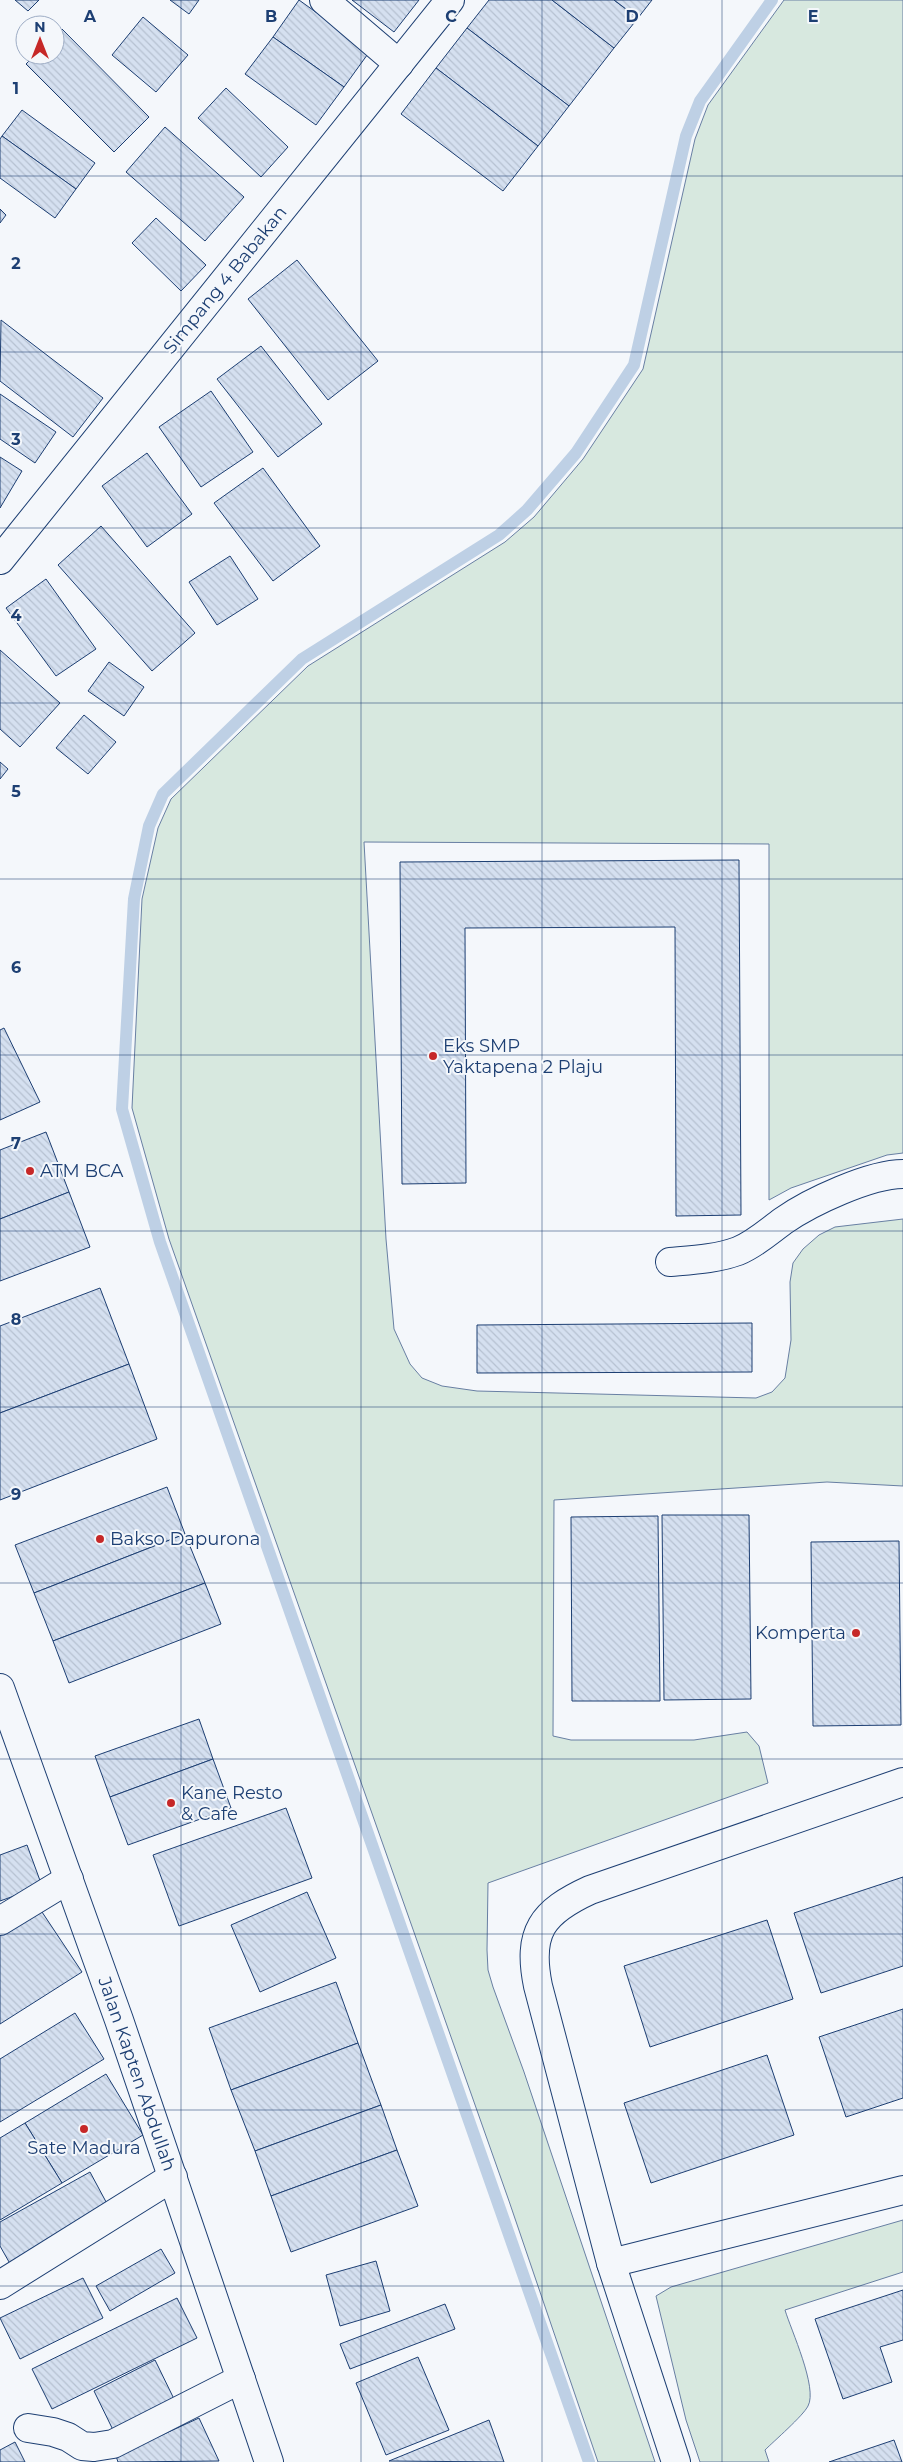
<svg xmlns="http://www.w3.org/2000/svg" width="903" height="2462" viewBox="0 0 903 2462" font-family="Montserrat,sans-serif">
<style>
.green{fill:#d7e8df;stroke:#687fa3}
.lines{fill:none;stroke-linecap:round;stroke-linejoin:round}
.stream{stroke:#bed0e5;stroke-width:12}
.building{fill:url(#building-back-hatch);stroke:#1d3f73}
.minor-casing{stroke:#1d3f73;stroke-width:30}
.secondary-casing{stroke:#1d3f73;stroke-width:30}
.minor{stroke:#f4f7fb;stroke-width:28}
.secondary{stroke:#f4f7fb;stroke-width:28}
.grid{fill:none;stroke:#1d3f73;stroke-width:1;stroke-opacity:0.55}
.poi-dot{fill:#c62828;stroke:#f4f7fb;stroke-width:2}
.labels{text-anchor:middle;stroke-width:4;stroke-linejoin:round;paint-order:stroke}
.street-label{font-size:18px;fill:#1d3f73;stroke:#f4f7fb}
.poi-label{font-size:18px;fill:#1d3f73;stroke:#f4f7fb;text-anchor:start}
.grid-label{font-size:16px;text-anchor:middle;font-weight:bold;fill:#1d3f73;stroke:#f4f7fb;stroke-width:4;stroke-linejoin:round;paint-order:stroke}
</style>
<defs>
<pattern id="building-back-hatch" width="6" height="6" patternUnits="userSpaceOnUse" patternTransform="scale(1.25)"><rect width="6" height="6" fill="#d5e0f0"/><path d="M-1 5l2 2M0 0l6 6M5-1l2 2" fill="none" stroke="#b6c1d1"/></pattern>
</defs>
<rect width="100%" height="100%" fill="#f4f7fb"/>
<g class="green">
<polygon points="784,0 903,0 903,1153 887,1155 791,1188 769,1200 769,844 364,842 386,1239 394,1329 410,1364 422,1378 442,1386 477,1391 756,1398 772,1392 785,1378 791,1340 790,1282 793,1263 803,1249 819,1235 835,1227 903,1219 903,1486 827,1482 554,1500 553,1736 571,1740 694,1740 747,1732 759,1746 768,1783 488,1883 487,1950 488,1970 493,1987 524,2072 655,2462 598,2462 509,2201 169,1239 132,1108 142,899 158,828 171,799 308,666 505,542 534,517 583,459 643,369 695,139 708,105"/>
<path d="M903,2220V2272L785,2310C791,2330 818,2388 808,2406C803,2416 774,2441 765,2450L769,2462H700L686,2420L656,2296L671,2287Z"/>
</g>
<g class="lines">
<polyline class="stream" points="589,2462 160,1242 122,1109 134,899 149,826 163,794 302,659 499,535 527,510 576,453 634,365 686,136 700,101 772,0"/>
</g>
<g class="building">
<polygon points="15,0 39,0 28,11"/>
<polygon points="170,0 199,0 189,14"/>
<polygon points="299,0 370,51 344,87 273,37"/>
<polygon points="352,0 419,0 394,32"/>
<polygon points="489,0 552,0 614,48 569,106 467,28"/>
<polygon points="552,0 614,0 638,18 614,48"/>
<polygon points="614,0 652,0 638,18"/>
<polygon points="143,17 188,55 156,92 112,55"/>
<polygon points="467,28 569,106 538,146 436,68"/>
<polygon points="62,29 149,117 114,152 26,64 35,55 55,55 55,36"/>
<polygon points="273,37 344,87 316,125 245,74"/>
<polygon points="436,68 538,146 503,191 401,114"/>
<polygon points="226,88 288,147 261,177 198,118"/>
<polygon points="22,110 95,163 76,189 2,136"/>
<polygon points="165,127 244,197 205,241 126,172"/>
<polygon points="2,136 76,189 55,218 0,178 0,139"/>
<polygon points="0,209 6,215 0,223"/>
<polygon points="156,218 206,265 181,291 132,243"/>
<polygon points="297,260 378,361 328,400 248,299"/>
<polygon points="1,320 103,398 73,437 0,381"/>
<polygon points="261,346 322,424 278,457 217,379"/>
<polygon points="211,391 253,452 201,487 159,427"/>
<polygon points="0,394 56,432 35,463 0,439"/>
<polygon points="147,453 192,514 147,547 102,486"/>
<polygon points="0,457 22,471 0,508"/>
<polygon points="263,468 320,546 273,581 214,503"/>
<polygon points="101,526 195,633 152,671 58,565"/>
<polygon points="230,556 258,599 217,625 189,582"/>
<polygon points="46,579 96,649 56,676 6,608"/>
<polygon points="0,650 60,703 20,747 0,729"/>
<polygon points="109,662 144,687 124,716 88,691"/>
<polygon points="84,715 116,742 88,774 56,748"/>
<polygon points="0,762 8,769 0,779"/>
<polygon points="739,860 741,1215 676,1216 675,927 465,928 466,1183 402,1184 400,862"/>
<polygon points="4,1028 40,1102 0,1120 0,1030"/>
<polygon points="46,1132 69,1192 0,1219 0,1150"/>
<polygon points="69,1192 90,1247 0,1281 0,1219"/>
<polygon points="100,1288 129,1364 0,1413 0,1326"/>
<polygon points="752,1323 752,1372 477,1373 477,1325"/>
<polygon points="129,1364 157,1439 0,1500 0,1413"/>
<polygon points="167,1487 185,1534 34,1593 15,1545"/>
<polygon points="662,1515 749,1515 751,1699 664,1700"/>
<polygon points="658,1516 660,1701 572,1701 571,1517"/>
<polygon points="185,1534 205,1583 53,1641 34,1593"/>
<polygon points="899,1541 901,1725 813,1726 811,1542"/>
<polygon points="205,1583 221,1624 69,1683 53,1641"/>
<polygon points="199,1719 213,1759 110,1797 95,1756"/>
<polygon points="213,1759 231,1808 128,1845 110,1797"/>
<polygon points="286,1808 312,1878 179,1926 153,1855"/>
<polygon points="27,1845 42,1886 0,1901 0,1855"/>
<polygon points="903,1877 903,1966 821,1993 794,1913"/>
<polygon points="307,1892 336,1958 260,1992 231,1925"/>
<polygon points="40,1909 82,1972 0,2024 0,1935"/>
<polygon points="767,1920 793,1999 650,2047 624,1966"/>
<polygon points="336,1982 358,2043 231,2090 209,2028"/>
<polygon points="903,2009 903,2098 846,2117 819,2037"/>
<polygon points="75,2013 104,2059 0,2122 0,2059"/>
<polygon points="358,2043 381,2105 255,2151 231,2090"/>
<polygon points="767,2055 794,2135 651,2183 624,2103"/>
<polygon points="106,2074 143,2135 62,2183 25,2123"/>
<polygon points="381,2105 397,2150 271,2196 255,2151"/>
<polygon points="25,2123 62,2183 0,2220 0,2138"/>
<polygon points="397,2150 418,2206 291,2252 271,2196"/>
<polygon points="90,2172 112,2213 13,2269 0,2246 0,2222"/>
<polygon points="161,2249 175,2273 110,2311 96,2286"/>
<polygon points="376,2261 390,2311 340,2326 326,2275"/>
<polygon points="83,2278 103,2318 20,2359 0,2318"/>
<polygon points="903,2290 903,2340 880,2347 892,2382 843,2399 815,2319"/>
<polygon points="177,2298 197,2338 52,2409 32,2369"/>
<polygon points="445,2304 455,2329 350,2369 340,2344"/>
<polygon points="418,2357 449,2430 386,2455 356,2383"/>
<polygon points="155,2360 175,2401 114,2432 94,2391"/>
<polygon points="199,2418 219,2461 118,2462 116,2456"/>
<polygon points="489,2420 504,2462 389,2461"/>
<polygon points="894,2440 902,2462 829,2462"/>
<polygon points="15,2442 25,2462 0,2462 0,2450"/>
</g>
<g class="lines">
<defs>
<g id="minor">
<polyline points="324,0 399,64"/>
<polyline points="0,560 450,0"/>
<path d="M670,1262C693,1260 716,1259 738,1251C755,1244 768,1232 783,1221C810,1202 870,1174 903,1174"/>
<polyline points="0,1921 69,1879"/>
<polyline points="611,2263 903,2190"/>
<polyline points="0,2285 173,2177"/>
<polyline points="28,2428 53,2432 68,2437 82,2446 94,2447 113,2444 241,2379"/>
<path d="M676,2462L611,2263L538,1986C527,1932 542,1912 590,1890L903,1782"/>
</g>
<polyline id="secondary" points="0,1688 119,2020 269,2462"/>
</defs>
<use href="#minor" class="minor-casing"/>
<use href="#secondary" class="secondary-casing"/>
<use href="#minor" class="minor"/>
<use href="#secondary" class="secondary"/>
</g>
<path class="grid" d="M181,0V2462M361,0V2462M542,0V2462M722,0V2462M0,176H903M0,352H903M0,528H903M0,703H903M0,879H903M0,1055H903M0,1231H903M0,1407H903M0,1583H903M0,1759H903M0,1934H903M0,2110H903M0,2286H903"/>
<g class="poi-dot">
<circle cx="433" cy="1056" r="5"/>
<circle cx="30" cy="1171" r="5"/>
<circle cx="100" cy="1539" r="5"/>
<circle cx="856" cy="1633" r="5"/>
<circle cx="171" cy="1803" r="5"/>
<circle cx="84" cy="2129" r="5"/>
</g>
<g class="labels">
<g class="street-label">
<text transform="translate(225 280) rotate(-51)" y="6">Simpang 4 Babakan</text>
<text transform="translate(137 2074) rotate(71)" y="6">Jalan Kapten Abdullah</text>
</g>
<g class="poi-label">
<text x="443" y="1052">Eks SMP<tspan x="443" dy="21">Yaktapena 2 Plaju</tspan></text>
<text x="40" y="1177">ATM BCA</text>
<text x="110" y="1545">Bakso Dapurona</text>
<text x="846" y="1639" text-anchor="end">Komperta</text>
<text x="181" y="1799">Kane Resto<tspan x="181" dy="21">&amp; Cafe</tspan></text>
<text x="84" y="2154" text-anchor="middle">Sate Madura</text>
</g>
</g>
<g class="grid-label">
<text x="90" y="22">A</text>
<text x="271" y="22">B</text>
<text x="451" y="22">C</text>
<text x="632" y="22">D</text>
<text x="813" y="22">E</text>
<text x="16" y="94">1</text>
<text x="16" y="269">2</text>
<text x="16" y="445">3</text>
<text x="16" y="621">4</text>
<text x="16" y="797">5</text>
<text x="16" y="973">6</text>
<text x="16" y="1149">7</text>
<text x="16" y="1325">8</text>
<text x="16" y="1500">9</text>
</g>
<g transform="translate(40 40)"><circle r="24" fill="#f4f7fb" stroke="#9eadc5"/>
<path d="M0-4L9 19L0 12L-9 19Z" fill="#c62828"/>
<text y="-8" font-size="14" font-weight="bold" text-anchor="middle" fill="#1d3f73">N</text>
</g>
</svg>
